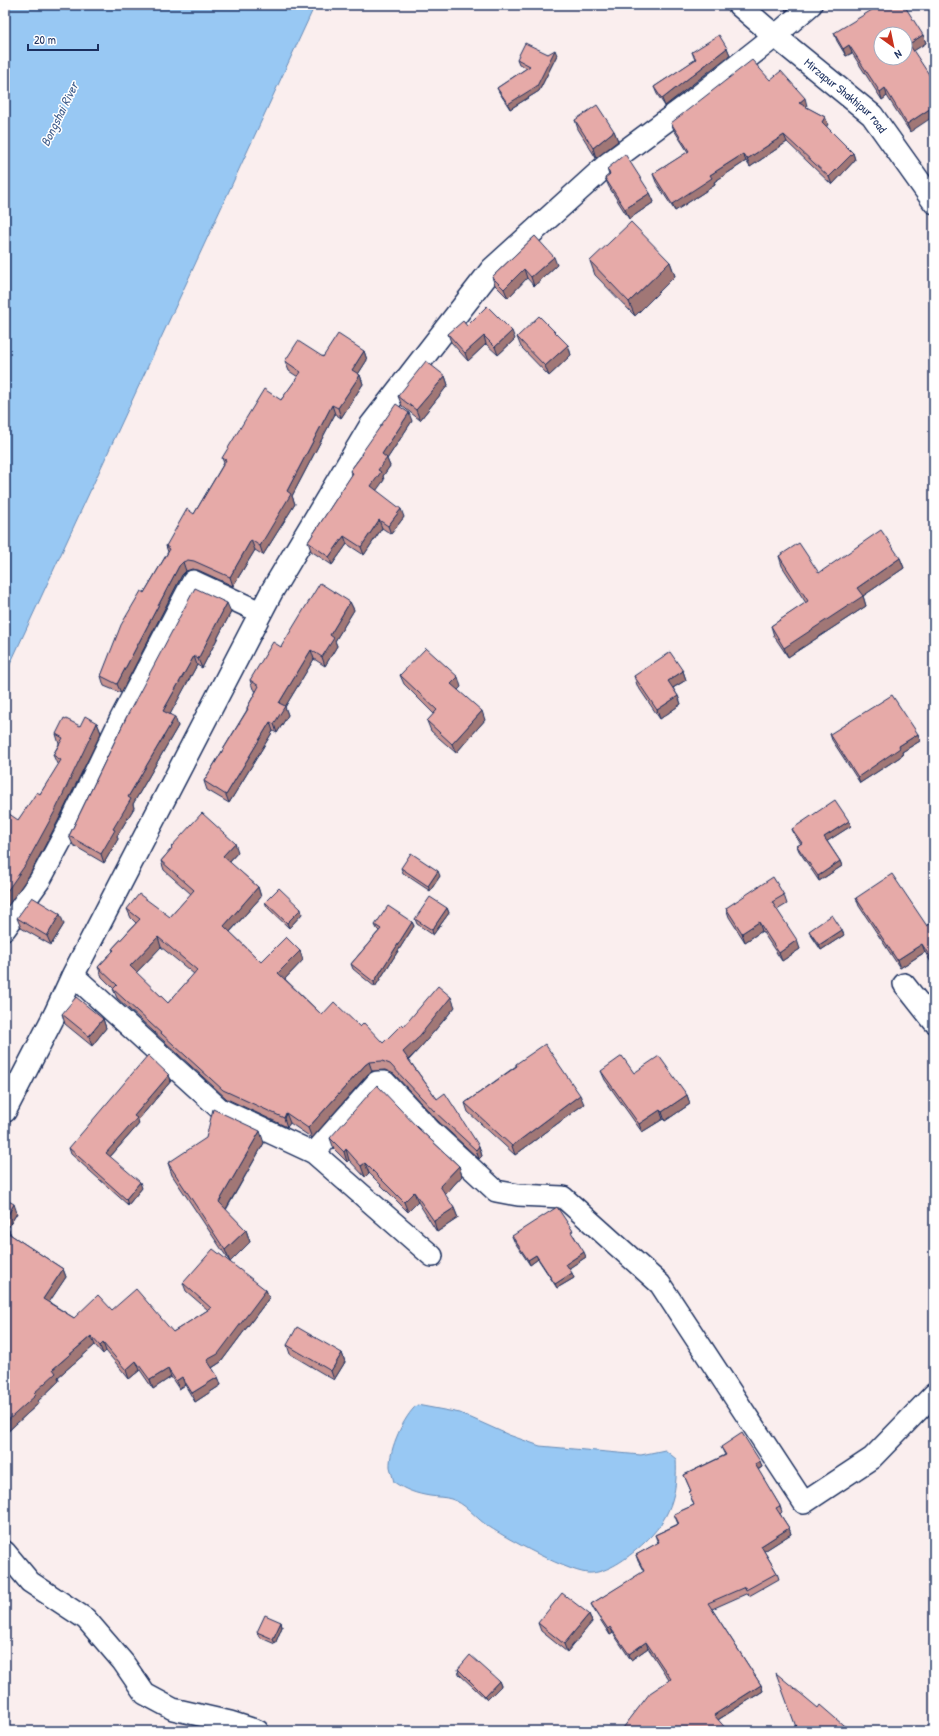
<svg xmlns="http://www.w3.org/2000/svg" width="939" height="1736" viewBox="0 0 939 1736" font-family="'Patrick Hand',sans-serif">
<style>
.water{fill:#98c8f3;stroke:#668bb7}
.lines{fill:none;stroke-linecap:round;stroke-linejoin:round}
.minor-casing{stroke:#1b2f5e;stroke-width:24}
.tertiary-casing{stroke:#1b2f5e;stroke-width:25}
.secondary-casing{stroke:#1b2f5e;stroke-width:25}
.minor{stroke:#fff;stroke-width:21}
.tertiary{stroke:#fff;stroke-width:22}
.secondary{stroke:#fff;stroke-width:22}
.wall{fill:#c69290;stroke:#1b2f5e;fill-rule:evenodd}
.shaded-wall{fill:#a17776;stroke:#1b2f5e}
.building{fill:#e6aaa8;stroke:#1b2f5e;fill-rule:evenodd}
.labels{text-anchor:middle;stroke-width:3;stroke-linejoin:round;paint-order:stroke}
.street-label{font-size:12px;fill:#1b2f5e;stroke:#fff}
.water-label{font-size:13px;font-style:italic;fill:#405d8b;stroke:#fff}
</style>
<rect width="100%" height="100%" fill="#faeeee"/>
<filter id="ink" filterUnits="userSpaceOnUse"><feTurbulence type="fractalNoise" baseFrequency=".025" numOctaves="2"/><feDisplacementMap in="SourceGraphic" scale="8" xChannelSelector="R" yChannelSelector="G"/><feConvolveMatrix kernelMatrix="1 2 1 2 8 2 1 2 1" color-interpolation-filters="sRGB"/></filter>
<g filter="url(#ink)">
<g class="water">
<polygon points="5,5 315,5 5,675"/>
<path d="M417,1405L460,1413L509,1435L540,1446L641,1455L665,1450L676,1459C678,1494 670,1519 644,1543C630,1556 611,1571 592,1573C574,1576 502,1536 485,1524C474,1516 465,1503 451,1499C445,1497 437,1497 430,1496C417,1494 405,1490 394,1482C393,1477 391,1472 390,1467C389,1449 404,1416 417,1405Z"/>
</g>
<g class="lines">
<defs>
<g id="minor">
<polyline points="775,36 811,5"/>
<polyline points="5,929 40,880 69,826 120,720 193,581 260,612"/>
<polyline points="73,975 220,1109 314,1153 432,1256"/>
<polyline points="904,984 934,1022"/>
<polyline points="314,1153 377,1082 385,1082 430,1130 496,1191 518,1195 563,1197 660,1284 804,1503 872,1458 934,1394"/>
<polyline points="5,1552 30,1582 86,1619 123,1662 145,1694 173,1709 230,1722 258,1731"/>
</g>
<polyline id="tertiary" points="5,1111 55,1014 73,975 272,591 371,425 492,269 609,163 690,103 775,36"/>
<g id="secondary">
<path id="s1" d="M739,5L775,36L872,115L934,202"/>
</g>
</defs>
<use href="#minor" class="minor-casing"/>
<use href="#tertiary" class="tertiary-casing"/>
<use href="#secondary" class="secondary-casing"/>
<use href="#minor" class="minor"/>
<use href="#tertiary" class="tertiary"/>
<use href="#secondary" class="secondary"/>
</g>
<g class="wall">
<polygon points="834,33 923,35 926,43 913,51 910,132 887,96 882,100 852,53 846,56 837,41"/>
<polygon points="727,48 730,55 665,106 657,94 654,87 695,60 692,52"/>
<polygon points="548,54 557,55 539,91 510,109 499,92 497,88 527,68 519,64 517,59"/>
<polygon points="770,80 807,106 806,107 825,117 828,124 826,126 853,153 855,160 832,185 787,142 750,167 746,161 714,182 715,185 675,211 656,182 653,174 688,152 674,130 671,123"/>
<polygon points="575,120 614,131 618,141 596,158 578,129"/>
<polygon points="607,169 650,193 654,202 629,219 609,187 605,178 609,175"/>
<polygon points="535,236 557,265 534,286 527,278 508,298 495,285 492,277"/>
<polygon points="590,261 670,262 675,276 635,316 595,275"/>
<polygon points="467,326 515,339 498,355 486,344 468,361 451,342 448,334"/>
<polygon points="517,337 568,345 571,355 549,376 521,347"/>
<polygon points="364,351 367,360 358,374 360,375 363,384 341,418 335,414 292,496 295,504 263,555 255,550 233,586 198,570 192,569 186,571 182,575 121,693 104,686 101,676 144,593 168,552 166,546 194,514 224,463 222,458 281,400 298,377 289,371 285,361"/>
<polygon points="445,376 448,385 420,420 402,406 398,396"/>
<polygon points="412,421 387,459 390,466 383,476 384,480 376,490 404,517 391,534 382,528 364,555 347,544 332,565 311,551 308,542 352,475 350,471 361,456 361,454"/>
<polygon points="779,556 819,573 900,558 904,568 863,596 866,606 788,657 774,636 771,626 806,603 782,566"/>
<polygon points="350,602 354,610 335,641 337,646 325,666 314,659 285,707 288,715 277,733 273,731 229,803 207,790 204,781 247,710 247,708 256,691 253,689 250,680 281,647"/>
<polygon points="231,612 202,668 197,665 170,714 178,726 133,804 134,808 117,836 118,839 104,863 73,845 69,836 127,716"/>
<polygon points="683,671 686,680 673,688 678,696 681,704 660,719 637,685 634,676"/>
<polygon points="400,675 461,687 458,690 485,720 456,753 431,731 427,721 434,714 404,684"/>
<polygon points="97,723 101,733 58,821 30,874 18,820 40,794 58,766 53,755 59,744 56,734 80,726"/>
<polygon points="830,734 918,734 920,741 902,752 903,755 860,783 832,740"/>
<polygon points="849,821 851,826 827,841 840,861 842,866 819,881 799,851 797,846 801,844 794,834 792,829"/>
<path d="M171,847L238,852L229,862L258,887L261,897L230,932L261,962L300,951L303,960L285,979L322,1015L360,1027L383,1043L404,1026L455,1007L420,1048L409,1060L437,1099L479,1146L482,1156L479,1159L438,1121L394,1074L385,1070L372,1071L368,1074L312,1138L290,1123L287,1127L227,1099L117,998L113,989H114L102,977L98,967L113,951L112,949L136,923L131,918L127,909L170,917L191,894L164,870L161,861L172,848ZM161,947L194,974L168,1003L136,973Z"/>
<polygon points="401,868 440,876 430,891 403,873"/>
<polygon points="784,895 787,904 777,910 800,949 782,961 762,931 745,942 729,917 726,908"/>
<polygon points="856,898 927,926 934,921 934,967 925,952 900,968 859,906"/>
<polygon points="265,902 302,914 289,928 267,907"/>
<polygon points="447,908 449,913 433,935 417,924 415,919"/>
<polygon points="17,918 64,924 51,945 21,928"/>
<polygon points="412,922 414,926 375,987 353,969 351,964 379,931 377,929 375,925"/>
<polygon points="809,931 844,935 821,950 811,935"/>
<polygon points="62,1014 103,1019 106,1028 92,1046 65,1024"/>
<polygon points="516,1064 584,1104 515,1155 468,1112 465,1103 516,1066"/>
<polygon points="601,1071 634,1073 687,1095 690,1104 665,1121 663,1119 642,1132 605,1080"/>
<polygon points="169,1075 171,1081 138,1120 139,1124 110,1157 142,1188 128,1205 71,1154 69,1148"/>
<polygon points="418,1128 459,1166 462,1176 445,1195 454,1208 458,1218 437,1232 418,1202 408,1212 369,1173 365,1177 349,1160 347,1162 334,1149 330,1138"/>
<polygon points="264,1143 226,1210 246,1230 250,1242 230,1262 172,1175 168,1163"/>
<polygon points="5,1199 17,1213 8,1228 11,1235 63,1269 66,1277 49,1302 74,1318 112,1310 173,1332 208,1310 186,1291 183,1283 266,1290 269,1298 221,1362 212,1368 218,1377 221,1385 195,1402 185,1385 179,1389 171,1377 153,1389 140,1370 129,1379 106,1351 103,1354 95,1345 58,1377 59,1381 38,1401 39,1403 5,1434"/>
<polygon points="512,1236 574,1236 586,1257 569,1268 574,1278 557,1288 538,1259 530,1265 514,1241"/>
<polygon points="287,1345 342,1353 345,1362 334,1380 290,1354"/>
<polygon points="721,1447 760,1461 762,1467 758,1470 780,1506 782,1512 780,1514 789,1528 791,1534 764,1551 777,1573 779,1579 749,1596 748,1593 712,1609 761,1685 763,1691 718,1720 624,1729 623,1728 669,1680 648,1648 631,1660 613,1633 610,1635 594,1610 591,1604 644,1572 638,1561 636,1555 658,1543 655,1535 678,1524 674,1514 694,1505 689,1492 691,1491 684,1475 725,1455"/>
<polygon points="589,1614 592,1622 567,1652 541,1631 538,1623"/>
<polygon points="281,1622 282,1627 275,1644 259,1637 257,1632"/>
<polygon points="458,1669 499,1681 501,1686 487,1700 459,1674"/>
</g>
<g class="shaded-wall">
<polygon points="785,5 792,5 786,11 784,6"/>
<polygon points="923,35 926,43 912,52 909,44"/>
<polygon points="849,45 852,53 846,56 843,49"/>
<polygon points="727,48 730,55 665,106 662,99"/>
<polygon points="555,50 557,55 539,91 510,109 508,104"/>
<polygon points="885,88 887,96 882,100 880,92"/>
<polygon points="805,98 807,106 802,111 799,103"/>
<polygon points="934,106 934,116 910,132 907,124"/>
<polygon points="825,117 828,124 825,130 822,122"/>
<polygon points="614,131 618,141 596,158 593,148"/>
<polygon points="784,135 787,142 750,167 747,159"/>
<polygon points="853,153 855,160 832,185 829,177"/>
<polygon points="743,154 746,161 714,182 715,185 675,211 672,204 710,175"/>
<polygon points="650,193 654,202 629,219 625,209"/>
<polygon points="554,257 557,265 534,286 531,277"/>
<polygon points="670,262 675,276 635,316 629,302"/>
<polygon points="524,269 527,278 508,298 504,289"/>
<polygon points="512,331 515,339 498,355 495,347"/>
<polygon points="484,336 486,344 468,361 465,353"/>
<polygon points="568,345 571,355 549,376 545,366"/>
<polygon points="364,351 367,360 355,379 352,370"/>
<polygon points="360,375 363,384 341,418 338,408"/>
<polygon points="445,376 448,385 420,420 416,410"/>
<polygon points="332,405 335,414 292,496 295,504 263,555 260,546 287,491"/>
<polygon points="409,413 412,421 387,459 390,466 383,476 384,480 374,494 371,486 378,470 382,454"/>
<polygon points="401,509 404,517 391,534 388,526"/>
<polygon points="379,520 382,528 364,555 361,547"/>
<polygon points="344,536 347,544 332,565 329,557"/>
<polygon points="251,540 255,550 233,586 230,577"/>
<polygon points="900,558 904,568 863,596 866,606 788,657 784,648 857,588"/>
<polygon points="183,562 186,571 182,575 121,693 117,684 179,566"/>
<polygon points="350,602 354,610 335,641 337,646 325,666 322,657 330,635"/>
<polygon points="227,603 231,612 202,668 198,659"/>
<polygon points="311,650 314,659 285,707 288,715 277,733 274,724 279,703"/>
<polygon points="194,656 197,665 167,720 163,711"/>
<polygon points="683,671 686,680 671,689 668,681"/>
<polygon points="458,677 461,687 454,694 451,684"/>
<polygon points="678,696 681,704 660,719 657,710"/>
<polygon points="482,711 485,720 456,753 452,744"/>
<polygon points="175,717 178,726 133,804 134,808 117,836 118,839 104,863 101,854 128,797"/>
<polygon points="270,722 273,731 229,803 226,795"/>
<polygon points="97,723 101,733 58,821 30,874 5,910 5,894"/>
<polygon points="918,734 920,741 902,752 903,755 860,783 858,777 899,746"/>
<polygon points="849,821 851,826 826,842 824,837"/>
<polygon points="235,843 238,852 226,865 223,856"/>
<polygon points="840,861 842,866 819,881 818,876"/>
<polygon points="438,871 440,876 430,891 428,886"/>
<polygon points="258,887 261,897 227,935 224,926"/>
<polygon points="447,908 449,913 433,935 432,930"/>
<polygon points="301,909 302,914 289,928 287,923"/>
<polygon points="60,914 64,924 51,945 47,936"/>
<polygon points="412,922 414,926 375,987 374,982"/>
<polygon points="759,922 762,931 745,942 742,933"/>
<polygon points="842,930 844,935 821,950 819,945"/>
<polygon points="158,937 161,947 133,976 130,966"/>
<polygon points="797,940 800,949 782,961 779,953"/>
<polygon points="922,944 925,952 900,968 897,960"/>
<polygon points="300,951 303,960 282,982 278,973"/>
<polygon points="451,997 455,1007 420,1048 407,1061 403,1052"/>
<polygon points="103,1019 106,1028 92,1046 89,1036"/>
<polygon points="369,1062 372,1071 368,1074 312,1138 308,1128 365,1065"/>
<polygon points="169,1075 171,1081 138,1120 139,1124 108,1159 106,1153 134,1116"/>
<polygon points="580,1095 584,1104 515,1155 512,1146"/>
<polygon points="687,1095 690,1104 665,1121 662,1112"/>
<polygon points="660,1110 663,1119 642,1132 639,1124"/>
<polygon points="286,1113 290,1123 287,1127 284,1118"/>
<polygon points="260,1131 264,1143 223,1214 219,1202"/>
<polygon points="479,1146 482,1156 479,1159 476,1150"/>
<polygon points="346,1149 349,1160 347,1162 344,1152"/>
<polygon points="365,1163 369,1173 365,1177 361,1166"/>
<polygon points="459,1166 462,1176 443,1197 440,1186"/>
<polygon points="140,1182 142,1188 128,1205 126,1199"/>
<polygon points="414,1192 418,1202 408,1212 404,1202"/>
<polygon points="14,1204 17,1213 8,1228 11,1235 5,1231 5,1220"/>
<polygon points="454,1208 458,1218 437,1232 434,1221"/>
<polygon points="246,1230 250,1242 230,1262 225,1250"/>
<polygon points="584,1252 586,1257 568,1269 566,1264"/>
<polygon points="536,1255 538,1259 530,1265 528,1260"/>
<polygon points="63,1269 66,1277 46,1307 43,1299"/>
<polygon points="572,1273 574,1278 557,1288 555,1284"/>
<polygon points="266,1290 269,1298 221,1362 210,1369 207,1360"/>
<polygon points="91,1336 95,1345 58,1377 59,1381 38,1401 39,1403 5,1434 5,1423 34,1393 53,1369"/>
<polygon points="103,1343 106,1351 103,1354 100,1346"/>
<polygon points="342,1353 345,1362 334,1380 331,1371"/>
<polygon points="136,1361 140,1370 129,1379 126,1370"/>
<polygon points="168,1369 171,1377 153,1389 150,1380"/>
<polygon points="182,1377 185,1385 179,1389 176,1381"/>
<polygon points="218,1377 221,1385 195,1402 192,1393"/>
<polygon points="760,1461 762,1467 757,1470 755,1464"/>
<polygon points="789,1528 791,1534 763,1552 761,1546"/>
<polygon points="589,1614 592,1622 567,1652 564,1644"/>
<polygon points="281,1622 282,1627 275,1644 273,1639"/>
<polygon points="610,1627 613,1633 610,1635 608,1629"/>
<polygon points="646,1642 648,1648 631,1660 629,1654"/>
<polygon points="499,1681 501,1686 487,1700 485,1696"/>
<polygon points="761,1685 763,1691 716,1721 714,1715"/>
</g>
<g class="building">
<path d="M880,5H904L923,35L909,44L934,82V106L907,124L885,88L880,92L849,45L843,49L834,33ZM881,34H905V58H881Z"/>
<polygon points="719,35 727,48 662,99 654,87 696,59 692,52"/>
<polygon points="525,43 548,54 555,50 537,86 508,104 497,88 530,66 517,59"/>
<polygon points="752,60 770,80 781,71 805,98 799,103 825,117 822,122 853,153 829,177 784,135 747,159 743,154 710,175 712,178 672,204 653,174 689,151 671,123"/>
<polygon points="597,105 614,131 593,148 575,120"/>
<polygon points="625,154 650,193 625,209 605,178 610,174 607,169"/>
<polygon points="631,222 670,262 629,302 590,261"/>
<polygon points="535,236 554,257 531,277 524,269 504,289 492,277"/>
<polygon points="487,306 512,331 495,347 484,336 465,353 448,334 463,321 467,326"/>
<polygon points="539,316 568,345 545,366 517,337"/>
<polygon points="338,334 364,351 352,370 360,375 338,408 332,405 287,491 291,494 260,546 251,540 230,577 194,561 188,560 183,562 179,566 117,684 101,676 121,625 141,591 144,593 170,549 166,546 187,509 194,514 226,460 222,458 264,389 281,400 301,372 285,361 298,341 323,357"/>
<polygon points="426,361 445,376 416,410 398,396"/>
<polygon points="396,404 409,413 382,454 387,458 378,470 381,472 371,486 401,509 388,526 379,520 361,547 344,536 329,557 308,542 353,473 350,471 362,455 361,454"/>
<polygon points="881,530 900,558 857,588 863,596 784,648 771,626 808,601 779,556 799,543 819,573"/>
<polygon points="320,583 350,602 330,635 334,638 322,657 311,650 279,703 285,706 274,724 270,722 226,795 204,781 248,709 247,708 259,686 250,680 273,642 281,647"/>
<polygon points="195,588 227,603 198,659 194,656 163,711 175,717 128,797 131,799 113,829 115,830 101,854 69,836 127,716"/>
<polygon points="426,648 458,677 451,684 482,711 452,744 427,721 437,710 400,675"/>
<polygon points="670,652 683,671 668,681 678,696 657,710 634,676"/>
<polygon points="892,695 918,734 899,746 900,748 858,777 830,734"/>
<polygon points="85,716 97,723 55,811 26,864 5,894 5,811 18,820 37,792 40,794 61,760 53,755 63,738 56,734 64,718 80,726"/>
<polygon points="835,800 849,821 824,837 840,861 818,876 797,846 802,843 792,829"/>
<path d="M202,813L235,843L223,856L258,887L224,926L261,962L286,937L300,951L278,973L322,1015L334,1002L360,1027L364,1023L383,1043L402,1024L404,1026L438,986L451,997L417,1039L403,1052L437,1099L445,1093L479,1146L476,1150L435,1112L390,1064L382,1061L369,1062L365,1065L308,1128L286,1113L284,1118L223,1090L113,989L117,985L98,967L114,950L112,949L140,919L127,909L139,894L170,917L194,890L161,861L172,848L171,847ZM158,937L197,970L168,1003L130,966Z"/>
<polygon points="411,853 438,871 428,886 401,868"/>
<polygon points="892,874 927,926 934,921 934,963 922,944 897,960 856,898"/>
<polygon points="773,877 784,895 772,902 797,940 779,953 759,922 742,933 726,908"/>
<polygon points="279,888 301,909 287,923 265,902"/>
<polygon points="32,897 60,914 47,936 17,918"/>
<polygon points="430,897 447,908 432,930 415,919"/>
<polygon points="388,906 412,922 374,982 351,964 381,929 375,925"/>
<polygon points="832,915 842,930 819,945 809,931"/>
<polygon points="76,997 103,1019 89,1036 62,1014"/>
<polygon points="545,1044 580,1095 512,1146 465,1103 517,1066 516,1064"/>
<polygon points="148,1055 169,1075 134,1116 137,1118 106,1153 140,1182 126,1199 69,1148"/>
<polygon points="622,1056 634,1073 659,1056 687,1095 662,1112 660,1110 639,1124 601,1071"/>
<polygon points="377,1085 418,1128 459,1166 440,1186 454,1208 434,1221 414,1192 404,1202 365,1163 361,1166 346,1149 344,1152 330,1138"/>
<polygon points="213,1109 260,1131 219,1202 246,1230 225,1250 168,1163 206,1138"/>
<polygon points="5,1199 14,1204 5,1220"/>
<polygon points="557,1207 573,1231 571,1232 584,1252 566,1264 572,1273 555,1284 536,1255 528,1260 512,1236"/>
<polygon points="5,1225 8,1226 5,1231"/>
<polygon points="5,1231 63,1269 43,1299 74,1318 98,1295 112,1310 136,1289 173,1332 211,1308 183,1283 213,1249 266,1290 218,1354 207,1360 218,1377 192,1393 182,1377 176,1381 168,1369 150,1380 136,1361 126,1370 103,1343 100,1346 91,1336 53,1369 56,1373 34,1393 36,1395 5,1423"/>
<polygon points="297,1327 342,1353 331,1371 287,1345"/>
<polygon points="742,1433 760,1461 755,1464 780,1506 776,1508 789,1528 761,1546 777,1573 746,1590 745,1587 708,1603 761,1685 714,1715 728,1731 623,1731 625,1729 623,1728 650,1693 671,1679 646,1642 629,1654 610,1627 608,1629 591,1604 644,1571 636,1555 659,1542 655,1535 679,1524 674,1514 694,1505 689,1492 691,1491 684,1475 726,1455 721,1447"/>
<polygon points="562,1593 589,1614 564,1644 538,1623"/>
<polygon points="265,1615 281,1622 273,1639 257,1632"/>
<polygon points="470,1655 499,1681 485,1696 458,1669"/>
<polygon points="776,1673 818,1708 820,1705 850,1731 799,1731 800,1730 796,1727"/>
</g>
</g>
<g class="labels">
<g class="street-label">
<text dy="4" stroke="none"><textPath href="#s1" startOffset="140">Mirzapur Shakhipur road</textPath></text>
</g>
<g class="water-label">
<text transform="translate(59 114) rotate(-64)" y="5">Bongshai River</text>
</g>
</g>
<rect width="939" height="1736" fill="none" stroke="#fff" stroke-width="20"/>
<rect x="10" y="10" width="919" height="1716" fill="none" stroke="#1b2f5e" stroke-width="1.5" filter="url(#ink)"/>
<g transform="translate(893 46) rotate(147)"><circle r="19" fill="#ffffff" stroke="#a4acbf"/>
<path d="M0-3L7 15L0 10L-7 15Z" fill="#c8321e"/>
<text y="-6" font-size="11" font-weight="bold" text-anchor="middle" fill="#1b2f5e">N</text>
</g>
<path d="M28 44v6h70v-6" fill="none" stroke="#1b2f5e" stroke-width="2"/>
<text x="34" y="44" font-size="12" fill="#1b2f5e" stroke="#ffffff" stroke-width="3" paint-order="stroke">20 m</text>
</svg>
